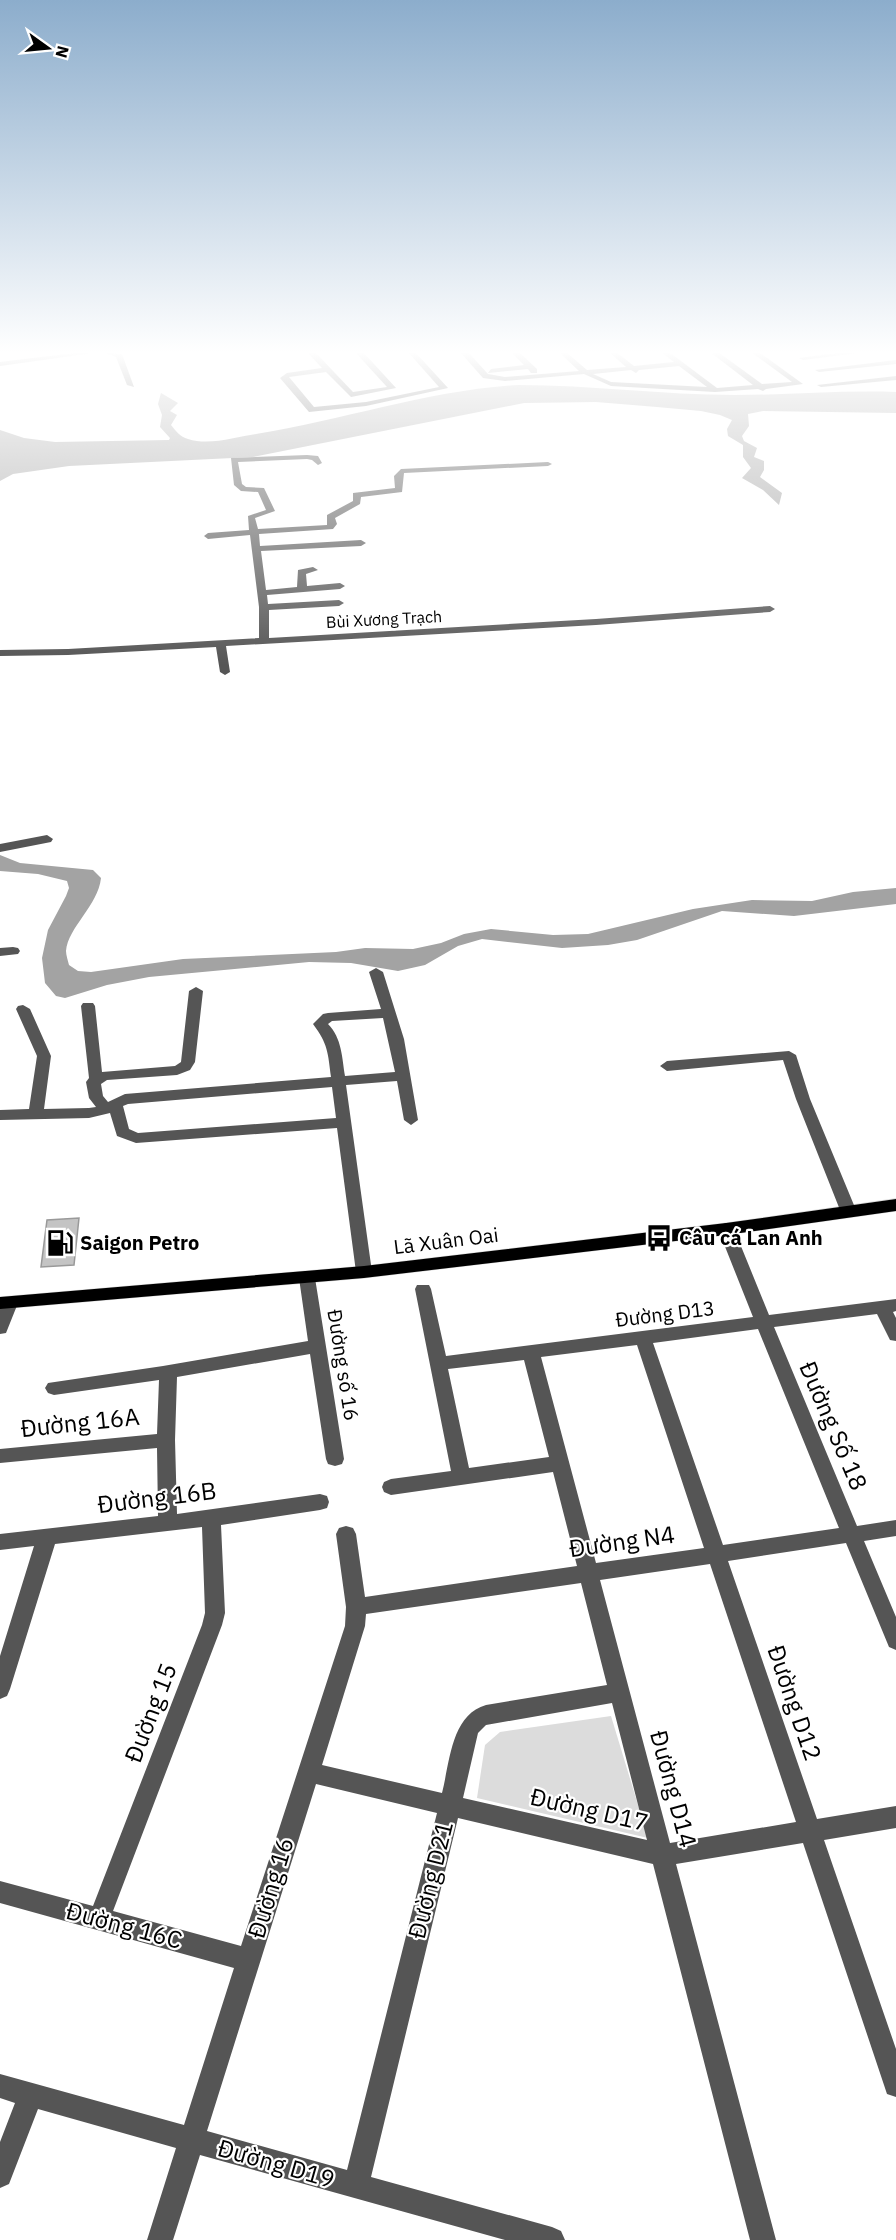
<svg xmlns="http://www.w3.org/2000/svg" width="896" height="2240" viewBox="0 0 896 2240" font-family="'IBM Plex Sans',sans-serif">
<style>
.green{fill:#dcdcdc}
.water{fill:#a3a3a3}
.building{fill:#c4c4c4;stroke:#999;stroke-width:1.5}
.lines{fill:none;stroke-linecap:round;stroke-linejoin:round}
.major-casing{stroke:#dbdbdb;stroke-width:1}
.minor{fill:#555;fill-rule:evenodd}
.major{fill:#000;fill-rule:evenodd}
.labels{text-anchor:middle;stroke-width:4.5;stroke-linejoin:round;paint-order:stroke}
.far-street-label{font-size:16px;fill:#000;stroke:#fff}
.poi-label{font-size:20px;font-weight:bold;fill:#000;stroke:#fff;text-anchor:start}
.street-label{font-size:20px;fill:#000;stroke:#fff}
.near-street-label{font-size:24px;fill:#000;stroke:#fff}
</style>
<rect width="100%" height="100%" fill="#fff"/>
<polygon class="green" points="611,1716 648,1838 477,1798 485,1745 500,1732"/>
<g class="water">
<path d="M519,385C591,385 663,395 735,395C789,395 842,390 896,392V413L763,411L748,414L749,426L742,436L744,441L757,448L754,457L764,461V470L760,477L782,493L779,505L763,490L742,478L751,468L743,457V445L728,436L727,429L732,420L720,415L701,411L657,407L596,402L524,403L253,457L69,466L13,474L0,481V430L24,438L55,442L169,440L170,438L160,427L162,415L158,404L161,393L178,403L170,411L177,415L171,425C176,431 180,437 188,439C209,446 236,437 256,434C344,420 430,390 519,385Z"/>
<path d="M0,855L20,863L93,870L101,878C98,906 68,927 66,951C66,955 68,961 69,965L78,971L91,972L183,959L336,952L365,948L413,949L441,943L464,934L491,929L553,935L588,934L693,909L752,900L812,901L853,892L896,888V904L794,916L722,911L637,940L608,945L562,948L482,939L458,946L425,965L398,971L351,963L309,962L149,977L107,985L65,998L56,996L45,983L42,958L48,930L66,896L69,888L67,881L38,874L0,871Z"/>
</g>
<polygon class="building" points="79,1218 74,1265 41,1267 47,1220"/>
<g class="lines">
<defs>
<polygon id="major" points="896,1199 896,1211 726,1235 364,1278 0,1309 0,1297 364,1266 726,1223"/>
</defs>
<use href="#major" class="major-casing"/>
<g class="minor">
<polygon points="0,352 5,352 0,354"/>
<polygon points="82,352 100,352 0,366 0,362"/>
<polygon points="103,352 122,354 134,387 127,385 116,357"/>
<polygon points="307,352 315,352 353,392 387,387 355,352 363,352 396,388 351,397 326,372 289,377 314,407 366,402 439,387 408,352 415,352 448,388 366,406 309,412 280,378 287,373 322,368"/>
<path d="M460,352H468L488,374L505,377L579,371L559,352H566L587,370L626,367L609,352H616L634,366L674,362L661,352H669L717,388L753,385L710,352H718L762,384L792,382L751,352H759L803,384L766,389L763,391L758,389L715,392L611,386L584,374L505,381L483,378ZM679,366L707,387L611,382L593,374L631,370L636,373L639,370Z"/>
<polygon points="511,352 519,352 537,369 537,373 531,373 528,369 488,373 491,369 524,365"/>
<polygon points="844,352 866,352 803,360 799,358"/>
<polygon points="896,360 896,364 819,372 815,370"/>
<polygon points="896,376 896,380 821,387 817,385"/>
<polygon points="307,455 318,456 322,463 318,465 312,460 307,459 238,462 242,484 246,487 264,488 275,511 255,518 258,529 327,525 327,515 353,501 353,493 395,488 394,476 401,469 548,462 552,464 548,466 404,473 402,492 361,497 360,504 335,518 337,524 333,529 259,534 260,546 361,540 366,543 361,546 261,551 266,590 297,587 298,570 313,567 318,570 306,574 307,586 340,583 345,586 340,589 267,595 268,604 339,600 344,603 339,606 269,610 269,638 596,619 770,606 775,609 770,612 596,625 226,646 230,672 225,675 220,672 216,647 68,655 0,656 0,650 68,649 259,638 259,607 250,535 208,539 204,536 208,533 249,530 248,516 266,510 258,492 241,491 234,485 231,458"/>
<polygon points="47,835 53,839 51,842 0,852 0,844"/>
<polygon points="13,947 18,948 20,951 18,954 0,956 0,948"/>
<path d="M376,968L383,972L404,1039L418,1120L411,1125L404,1120L397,1081L346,1085L372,1272L370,1276H358L356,1272L337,1128L136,1143L117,1136L110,1113L89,1118L0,1120V1110L29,1109L37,1056L16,1009L18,1006L23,1005L30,1009L51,1056L44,1109L89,1108L96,1107L89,1098L86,1082L89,1078L81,1006L83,1003H93L95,1006L102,1072L175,1066L181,1062L189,991L196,987L203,991L195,1062L190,1070L177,1075L107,1080L101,1084L103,1096L108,1102L125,1094L331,1077C328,1053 328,1044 313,1024L323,1014L328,1013L381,1009L369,972ZM383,1018L395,1072L345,1076C342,1058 342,1038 328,1024L332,1021ZM332,1087L336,1118L138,1133L129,1129L123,1106L128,1104Z"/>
<polygon points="789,1051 796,1055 810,1099 856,1210 854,1214 842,1214 840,1210 796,1099 783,1060 667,1071 660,1066 667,1061"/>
<path d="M726,1223L732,1225L734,1229L769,1315L896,1299V1311L893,1312L896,1318V1341L890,1340L877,1314L774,1327L857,1526L896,1520V1536L864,1541L896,1617V1650L889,1647L846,1543L728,1561L817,1819L896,1806V1828L824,1840L896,2049V2097L887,2094L884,2085L803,1843L676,1864L776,2240H750L653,1864L458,1818L371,2177L552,2227L561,2231L565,2240H505L200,2155L173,2240H147L176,2148L38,2109L9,2184L0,2188V2142L15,2103L0,2098V2074L184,2125L234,1968L0,1903V1881L93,1906L202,1625L205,1613L202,1527L55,1544L10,1689L7,1696L0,1699V1656L34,1546L0,1550V1534L158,1516L157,1448L0,1463V1449L157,1434L159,1380L54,1395L48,1393L45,1388L48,1383L163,1366L308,1341L299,1278L301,1274H313L315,1278L344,1459L342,1464L335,1466L328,1464L326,1459L310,1354L177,1377L175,1440L177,1514L320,1494L327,1496L329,1502L327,1508L320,1510L221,1525L225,1613L222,1625L113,1911L241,1946L345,1626L346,1607L336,1534L339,1528L346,1526L353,1528L356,1534L365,1597L577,1566L553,1472L391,1495L384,1492L382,1487L384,1482L391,1479L451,1471L415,1289L417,1285H429L431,1289L446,1356L753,1317L718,1229L720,1225ZM758,1329L839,1528L723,1545L653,1343ZM637,1345L704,1548L596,1563L541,1357ZM524,1360L549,1457L469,1468L448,1369ZM710,1564L796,1822L670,1843L600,1580ZM581,1583L607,1685L486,1705C451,1715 450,1762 442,1793L322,1765L365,1626L366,1614ZM612,1703L647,1840L463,1798L478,1733L486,1725ZM316,1784L437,1813L347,2170L207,2131Z"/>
<polygon points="10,1297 16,1299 18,1303 6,1333 0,1334 0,1307 4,1299"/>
</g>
<use href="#major" class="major"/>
</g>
<linearGradient id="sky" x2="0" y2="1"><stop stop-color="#8cadcc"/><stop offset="0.53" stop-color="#fff"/><stop offset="1" stop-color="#fff" stop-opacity="0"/></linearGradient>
<rect width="896" height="665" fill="url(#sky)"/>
<defs>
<symbol id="bus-bare" viewBox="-9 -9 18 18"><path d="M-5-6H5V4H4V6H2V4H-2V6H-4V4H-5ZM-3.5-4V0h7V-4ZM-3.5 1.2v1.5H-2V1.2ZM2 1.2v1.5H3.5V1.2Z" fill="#000" stroke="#fff" stroke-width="2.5" paint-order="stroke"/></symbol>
<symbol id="fuel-bare" viewBox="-9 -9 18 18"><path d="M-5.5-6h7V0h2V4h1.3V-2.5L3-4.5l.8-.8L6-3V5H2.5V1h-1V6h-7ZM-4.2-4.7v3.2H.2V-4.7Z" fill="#000" stroke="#fff" stroke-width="2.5" paint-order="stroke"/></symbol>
</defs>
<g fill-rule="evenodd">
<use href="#bus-bare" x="640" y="1219" width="38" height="38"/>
<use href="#fuel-bare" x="41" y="1224" width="38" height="38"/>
</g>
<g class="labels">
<g class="far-street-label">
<text transform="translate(384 619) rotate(-3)" y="6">Bùi Xương Trạch</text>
</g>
<g class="poi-label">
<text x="679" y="1245">Câu cá Lan Anh</text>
<text x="80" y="1250">Saigon Petro</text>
</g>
<g class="street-label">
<text transform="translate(446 1241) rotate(-7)" y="7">Lã Xuân Oai</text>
<text transform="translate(665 1314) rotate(-7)" y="7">Đường D13</text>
<text transform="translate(343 1365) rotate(81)" y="7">Đường số 16</text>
</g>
<g class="near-street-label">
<text transform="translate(80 1423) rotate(-6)" y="8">Đường 16A</text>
<text transform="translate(833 1426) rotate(67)" y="8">Đường Số 18</text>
<text transform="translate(157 1498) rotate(-7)" y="8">Đường 16B</text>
<text transform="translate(622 1542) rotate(-8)" y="8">Đường N4</text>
<text transform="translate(794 1703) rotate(71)" y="8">Đường D12</text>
<text transform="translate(151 1713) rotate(-69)" y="8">Đường 15</text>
<text transform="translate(673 1789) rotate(75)" y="8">Đường D14</text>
<text transform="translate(589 1810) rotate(13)" y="8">Đường D17</text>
<text transform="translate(431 1880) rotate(-76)" y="8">Đường D21</text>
<text transform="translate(271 1888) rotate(-73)" y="8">Đường 16</text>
<text transform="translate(124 1926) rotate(15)" y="8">Đường 16C</text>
<text transform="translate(276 2164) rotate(16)" y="8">Đường D19</text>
</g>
</g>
<g transform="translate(48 48) rotate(105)" stroke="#ffffff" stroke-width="4.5" paint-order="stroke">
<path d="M0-4.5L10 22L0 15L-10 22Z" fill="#000000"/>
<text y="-9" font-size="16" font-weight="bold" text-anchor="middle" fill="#000000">N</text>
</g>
</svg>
